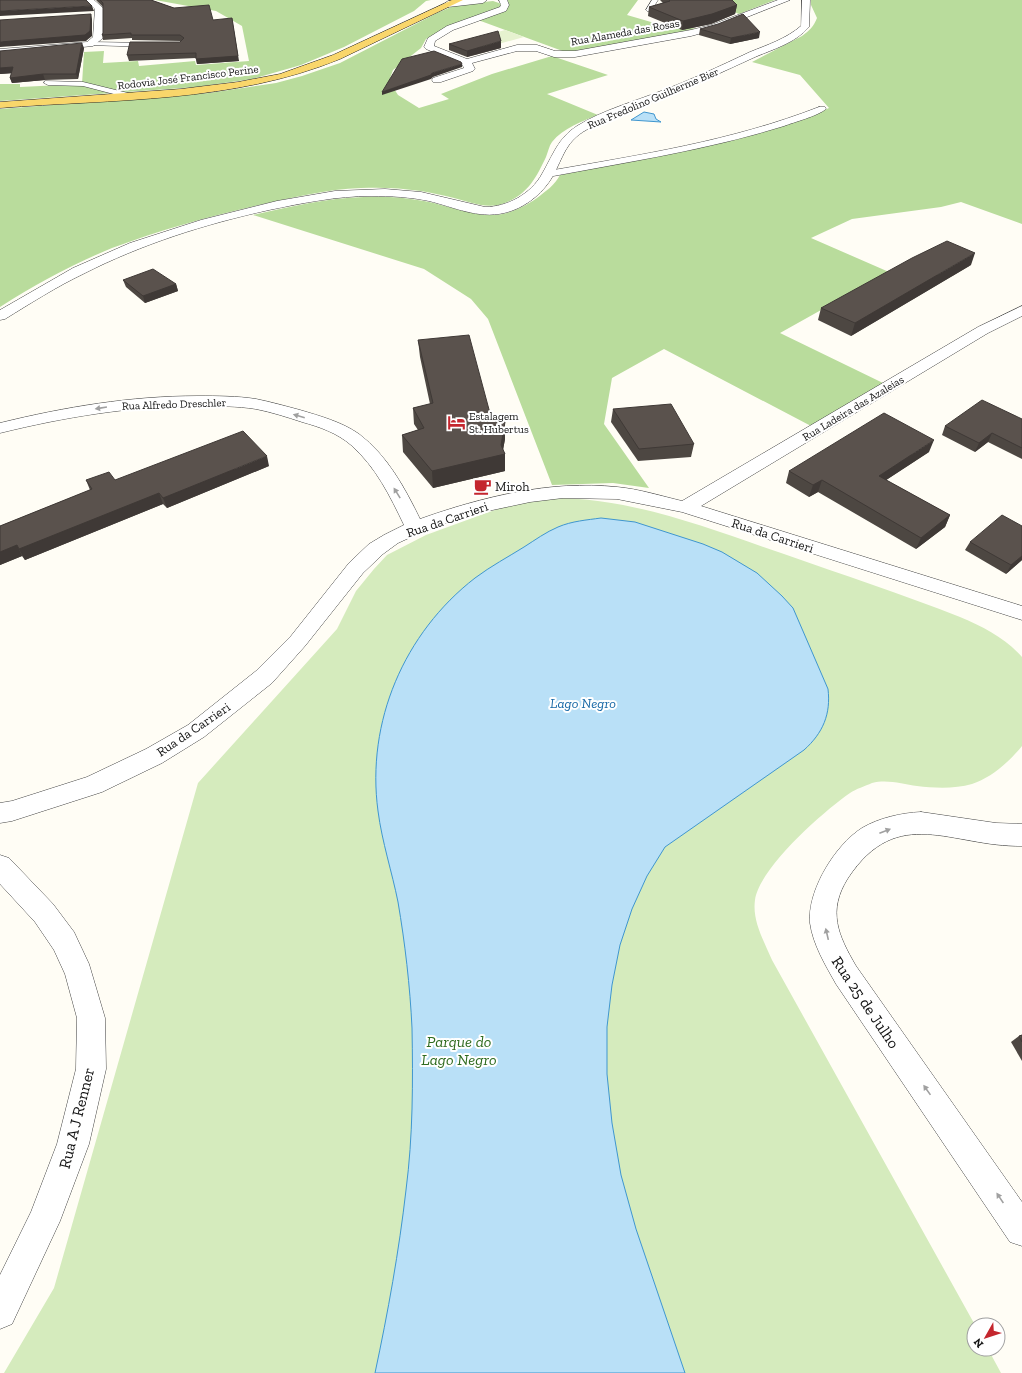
<svg xmlns="http://www.w3.org/2000/svg" width="1022" height="1373" viewBox="0 0 1022 1373" font-family="'Zilla Slab',serif">
<style>
.green{fill:#d5ebbd}
.forest{fill:#b9dc9c}
.pitch{fill:#e6f2cf}
.water{fill:#b9e0f7;stroke:#3f96cf}
.lines{fill:none;stroke-linecap:round;stroke-linejoin:round}
.service-casing{stroke:#444;stroke-width:1}
.minor-casing{stroke:#444;stroke-width:1}
.tertiary-casing{stroke:#444;stroke-width:1}
.primary-casing{stroke:#222;stroke-width:1}
.service{fill:#fff;fill-rule:evenodd}
.minor{fill:#fff;fill-rule:evenodd}
.tertiary{fill:#fff;fill-rule:evenodd}
.primary{fill:#f9d66b;fill-rule:evenodd}
.wall{fill:#4d4742}
.shaded-wall{fill:#3f3936}
.building{fill:#5a524d;stroke:#3f3936}
.oneway{fill:#a0a0a0}
.labels{text-anchor:middle;stroke-width:4;stroke-linejoin:round;paint-order:stroke}
.far-street-label{font-size:11px;fill:#111;stroke:#fff}
.far-poi-label{font-size:11px;fill:#111;stroke:#fff;text-anchor:start}
.poi-label{font-size:13px;fill:#111;stroke:#fff;text-anchor:start}
.street-label{font-size:13px;fill:#111;stroke:#fff}
.water-label{font-size:14px;font-style:italic;fill:#1768a6;stroke:#fff}
.near-street-label{font-size:16px;fill:#111;stroke:#fff}
.near-park-label{font-size:16px;font-style:italic;fill:#2f6b1f;stroke:#fff}
</style>
<rect width="100%" height="100%" fill="#fffdf5"/>
<path class="green" d="M547,498C632,497 704,527 784,554C843,575 902,594 960,617C984,627 1005,638 1022,657V746C1010,761 991,778 972,784C955,789 934,788 917,786C903,784 887,779 872,783C865,786 856,789 850,793C824,811 759,868 755,900C752,921 764,941 772,960L975,1325L974,1349H988L1001,1373H4L54,1288L198,783L337,629L356,591L374,569L387,555L426,535L478,516L512,504Z"/>
<g class="forest">
<polygon points="155,0 431,0 426,1 414,11 344,47 301,65 252,79 196,87 0,101 0,84 20,84 20,87 82,84 84,52 104,51 103,63 138,61 139,66 195,61 196,65 249,61 242,26 216,11"/>
<polygon points="508,0 638,0 627,15 651,22 682,25 696,29 568,53 478,20 508,5"/>
<polygon points="721,0 775,0 739,14 732,11"/>
<path d="M811,0H1022V224L961,202L941,207L852,219L811,238L889,272L780,333L883,383L811,426L664,349L612,378L604,424L649,488L613,483L552,485L488,319L471,299L424,269L253,215C289,207 326,198 364,197C384,196 404,197 424,201C470,210 492,229 537,198C546,191 555,185 560,175L695,148L801,120L829,108L800,75L752,62L802,36C809,31 814,26 817,18L811,5Z"/>
<path d="M493,1L502,4L499,8L447,27L426,39L421,48L393,70L389,81L398,95L419,108L449,99L441,94L492,74L552,56L608,75L547,94L598,115C583,121 563,128 552,142C549,146 548,152 546,157C536,178 528,194 505,203C487,210 471,202 454,198C443,195 432,193 421,191C401,188 381,187 361,188C327,189 292,198 259,205C210,216 160,230 112,248C73,264 36,284 0,307V109L209,93L276,83L302,76L340,63L437,13L456,5Z"/>
</g>
<polygon class="pitch" points="505,30 524,37 484,48 465,41"/>
<g class="water">
<polygon points="644,112 654,114 656,119 661,122 631,120"/>
<path d="M601,518L635,522L703,544L722,552L757,573L782,596L793,608L828,689C831,714 823,733 804,750L665,847L647,876L632,909L620,945L612,985L607,1027V1074L612,1123L621,1175L636,1229L685,1373H375C388,1312 399,1251 406,1190C413,1136 413,1082 412,1028C410,986 405,943 398,902C392,872 382,842 378,811C366,722 404,633 475,578C491,566 508,557 524,547C535,540 546,532 558,527C572,521 587,520 601,518Z"/>
</g>
<g class="lines">
<defs>
<g id="service">
<polygon points="652,0 658,0 651,11 647,11 646,10"/>
<polygon points="90,42 151,43 154,45 151,47 88,45 87,44"/>
<polygon points="45,81 83,82 132,94 133,96 129,98 83,86 48,85 44,83"/>
<path d="M819,107H825L826,109C818,116 794,122 784,126C707,150 627,162 548,177L544,174L548,171C640,155 732,141 819,107Z"/>
</g>
<g id="minor">
<polygon points="85,0 94,0 103,8 103,38 93,46 0,55 0,49 87,42 93,37 95,9"/>
<polygon points="461,0 487,0 483,3 448,7 444,4 448,1"/>
<polygon points="499,0 507,0 509,5 506,11 453,30 435,41 434,46 467,59 517,45 537,45 555,51 575,51 691,30 711,25 778,0 790,0 717,29 691,36 575,57 554,57 536,51 517,51 472,63 475,69 473,71 441,82 433,82 432,80 433,78 464,68 462,64 426,49 424,47 428,38 447,26 500,7 501,5"/>
<path d="M1022,306V316L988,333L701,506L1022,606V620L682,512L617,499L563,498L530,502L469,515L422,532L398,543L383,554L363,573L305,646L272,683L204,737L162,763L102,792L12,821L0,823V803L12,801L87,777L146,749L188,725L256,671L291,636L349,563L369,544L384,535L404,525C390,496 376,467 351,445C337,433 320,427 302,422C287,417 271,412 256,409C237,406 217,406 198,406C131,406 65,417 0,433V423C65,407 131,396 198,396C217,396 237,396 256,399C271,402 285,406 300,410C320,416 342,422 359,434C387,455 405,488 420,519C482,497 550,480 617,487C639,489 661,496 682,501L978,327Z"/>
<path d="M921,812L996,823L1022,824V846C951,847 898,803 848,878C827,911 838,935 856,966L1022,1202V1246L1010,1242L836,984C826,966 813,945 810,923C807,891 835,845 862,828C879,818 901,813 921,812Z"/>
<polygon points="0,855 9,858 53,904 74,932 89,964 105,1018 106,1069 89,1144 60,1221 12,1324 0,1329 0,1275 31,1212 57,1144 76,1069 77,1018 65,974 54,950 35,922 0,884"/>
</g>
<path id="tertiary" d="M802,0H810L809,27C795,43 774,49 755,57C726,70 698,84 669,95C641,106 612,114 586,130C567,141 564,154 555,172C545,192 526,208 504,213C478,219 454,207 429,201C410,197 391,196 371,196C337,196 303,203 269,210C205,224 142,244 83,274C56,287 31,303 5,319L0,320V310L73,268L130,243L201,220L277,201L335,191L385,189L421,192L485,207C507,207 531,194 542,174C553,155 558,138 577,126C603,110 633,102 661,91C691,80 720,66 750,52C767,45 786,39 801,26Z"/>
<path id="primary" d="M452,0H463L340,59C233,103 113,99 0,108V102L181,89L238,82L280,74L333,55Z"/>
</defs>
<use href="#service" class="service-casing"/>
<use href="#minor" class="minor-casing"/>
<use href="#tertiary" class="tertiary-casing"/>
<use href="#primary" class="primary-casing"/>
<use href="#service" class="service"/>
<use href="#minor" class="minor"/>
<use href="#tertiary" class="tertiary"/>
<use href="#primary" class="primary"/>
</g>
<g class="wall">
<polygon points="96,0 151,0 174,8 213,20 239,61 197,64 196,58 129,61 127,55 180,42 181,41 132,40 132,38 103,40 102,35 103,33 103,7"/>
<polygon points="660,0 732,0 737,5 735,14 711,24 682,30 648,16 649,7 663,3"/>
<polygon points="700,29 759,38 730,44 699,35"/>
<polygon points="449,44 501,48 467,57 449,50"/>
<polygon points="84,48 78,79 45,80 12,83 10,78 12,73 0,74 0,51"/>
<polygon points="971,265 851,336 818,320 821,308"/>
<polygon points="123,280 176,284 178,291 145,303 126,287"/>
<polygon points="418,340 491,417 505,439 503,450 505,454 505,471 433,488 403,452 402,435 418,430 414,424 413,408 430,404 420,357"/>
<polygon points="613,409 694,444 691,457 638,461 611,422"/>
<polygon points="1022,419 1022,459 988,442 975,452 942,435 945,426"/>
<polygon points="929,452 886,480 950,515 945,527 916,549 818,492 809,497 786,483 789,471"/>
<polygon points="269,466 167,508 163,504 25,560 22,556 0,565 0,526 90,490 86,480 115,480"/>
<polygon points="1022,526 1022,560 1006,574 965,550 970,542"/>
<polygon points="1022,1035 1022,1061 1011,1042 1019,1036"/>
</g>
<g class="shaded-wall">
<polygon points="737,5 735,14 711,24 682,30 683,21"/>
<polygon points="92,6 94,11 0,16 0,11"/>
<polygon points="91,14 92,19 92,36 86,41 0,47 0,42"/>
<polygon points="232,18 239,61 197,64 196,59"/>
<polygon points="760,32 759,38 730,44 731,38"/>
<polygon points="501,41 501,48 467,57 467,51"/>
<polygon points="82,43 84,48 78,79 76,74"/>
<polygon points="462,64 462,67 433,77 431,79 382,95 382,92 432,73"/>
<polygon points="13,67 15,73 0,74 0,68"/>
<polygon points="43,74 45,80 12,83 10,78"/>
<polygon points="975,253 971,265 851,336 855,323"/>
<polygon points="176,284 178,291 145,303 143,296"/>
<polygon points="505,422 505,439 502,455 505,454 505,471 433,488 432,471 501,445"/>
<polygon points="992,433 988,442 975,452 979,443"/>
<polygon points="934,440 929,452 874,488 879,476"/>
<polygon points="267,456 269,466 167,508 163,498"/>
<polygon points="822,480 818,492 809,497 813,485"/>
<polygon points="159,493 163,504 25,560 19,549"/>
<polygon points="950,515 945,527 916,549 921,538"/>
<polygon points="17,545 22,556 0,565 0,552"/>
<polygon points="1022,556 1022,560 1006,574 1011,565"/>
</g>
<g class="building">
<polygon points="0,0 86,0 92,6 0,11"/>
<polygon points="100,0 151,0 174,8 209,5 213,20 232,18 238,56 196,59 196,53 127,55 130,42 180,42 184,38 180,35 131,35 131,33 102,35 103,33 103,3"/>
<polygon points="669,0 732,0 737,5 712,14 683,21 649,7 670,1"/>
<polygon points="91,14 90,31 85,35 0,42 0,20"/>
<polygon points="743,14 760,32 731,38 700,29 718,24"/>
<polygon points="498,31 501,41 467,51 449,44"/>
<polygon points="82,43 76,74 43,74 10,78 13,67 0,68 0,51"/>
<polygon points="434,51 461,62 462,64 432,73 431,75 382,92 402,59"/>
<polygon points="947,241 975,253 855,323 821,308 912,258"/>
<polygon points="153,269 176,284 143,296 123,280"/>
<polygon points="469,335 491,417 505,422 501,445 505,454 432,471 402,435 424,428 413,408 433,403 418,340"/>
<polygon points="982,400 1022,419 1022,448 992,433 979,443 945,426"/>
<polygon points="671,404 694,444 639,449 613,409"/>
<polygon points="884,413 934,440 879,476 950,515 921,538 822,480 813,485 789,471"/>
<polygon points="243,431 267,456 163,498 159,493 19,549 17,545 0,552 0,526 92,489 86,480 109,472 115,480"/>
<polygon points="1002,515 1022,526 1022,556 1011,565 970,542"/>
<polygon points="1022,1035 1022,1042 1019,1036"/>
</g>
<defs><path id="oneway-solid" d="M-6-.8H1V-3.2L6.5 0L1 3.2V.8H-6Z"/></defs>
<g class="oneway">
<use href="#oneway-solid" transform="translate(101 408) rotate(171)"/>
<use href="#oneway-solid" transform="translate(299 416) rotate(-164)"/>
<use href="#oneway-solid" transform="translate(397 493) rotate(-122)"/>
<use href="#oneway-solid" transform="translate(885 831) rotate(-21)"/>
<use href="#oneway-solid" transform="translate(827 934) rotate(-103)"/>
<use href="#oneway-solid" transform="translate(927 1090) rotate(-125)"/>
<use href="#oneway-solid" transform="translate(1000 1198) rotate(-124)"/>
</g>
<defs>
<symbol id="hotel-bare" viewBox="-9 -9 18 18"><path d="M-6-4.5h1.5V1H6V5H4.5V3h-9V5H-6ZM-4 0a1.8 1.8 0 1 1 3.6 0ZM.5 0V-2.5h3Q6-2.5 6 0Z" fill="#c4262e" stroke="#fff" stroke-width="2.5" paint-order="stroke"/></symbol>
<symbol id="cafe-bare" viewBox="-9 -9 18 18"><path d="M-5.5-4.5H6V0H3Q3 3.5 0 3.5H-2.5Q-5.5 3.5-5.5 0ZM3-3.2v2h1.7v-2ZM-6 4.5H4V6H-6Z" fill="#c4262e" stroke="#fff" stroke-width="2.5" paint-order="stroke"/></symbol>
</defs>
<g fill-rule="evenodd">
<use href="#hotel-bare" x="444" y="410" width="25" height="25"/>
<use href="#cafe-bare" x="470" y="474" width="25" height="25"/>
</g>
<g class="labels">
<g class="far-street-label">
<text transform="translate(625 32) rotate(-10)" y="4">Rua Alameda das Rosas</text>
<text transform="translate(188 77) rotate(-7)" y="4">Rodovia José Francisco Perine</text>
<text transform="translate(653 98) rotate(-23)" y="4">Rua Fredolino Guilherme Bier</text>
<text transform="translate(174 404) rotate(-2)" y="4">Rua Alfredo Dreschler</text>
<text transform="translate(853 408) rotate(-31)" y="4">Rua Ladeira das Azaleias</text>
</g>
<g class="far-poi-label">
<text x="469" y="420">Estalagem<tspan x="469" dy="13">St. Hubertus</tspan></text>
</g>
<g class="poi-label">
<text x="495" y="491">Miroh</text>
</g>
<g class="street-label">
<text transform="translate(447 519) rotate(-19)" y="5">Rua da Carrieri</text>
<text transform="translate(773 535) rotate(18)" y="5">Rua da Carrieri</text>
<text transform="translate(193 729) rotate(-34)" y="5">Rua da Carrieri</text>
</g>
<g class="water-label">
<text x="583" y="708">Lago Negro</text>
</g>
<g class="near-street-label">
<text transform="translate(866 1002) rotate(56)" y="6">Rua 25 de Julho</text>
<text transform="translate(76 1118) rotate(-76)" y="6">Rua A J Renner</text>
</g>
<g class="near-park-label">
<text x="459" y="1047">Parque do<tspan x="459" dy="18">Lago Negro</tspan></text>
</g>
</g>
<g transform="translate(986 1337) rotate(231)"><circle r="19" fill="#ffffff" stroke="#a0a0a0"/>
<path d="M0-3L7 15L0 10L-7 15Z" fill="#c4262e"/>
<text y="-6" font-size="11" font-weight="bold" text-anchor="middle" fill="#111111">N</text>
</g>
</svg>
